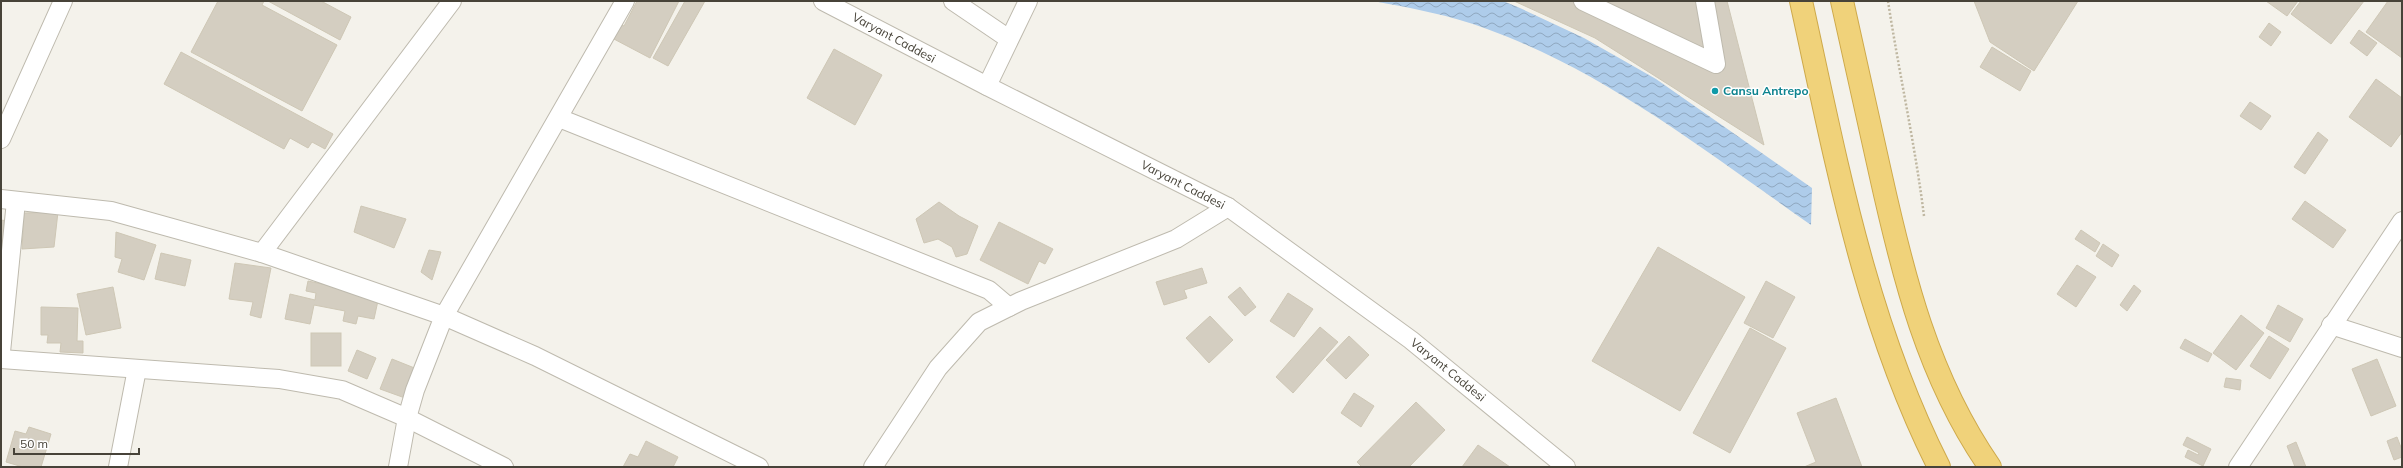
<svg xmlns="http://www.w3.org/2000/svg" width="2403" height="468" viewBox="0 0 2403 468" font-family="Mulish,sans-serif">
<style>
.water{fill:url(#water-waves)}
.building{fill:#d4cec1;stroke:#cec7b5}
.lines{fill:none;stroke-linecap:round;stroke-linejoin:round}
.minor-casing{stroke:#bebaae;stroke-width:20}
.highway-casing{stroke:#cea94a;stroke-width:24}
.path{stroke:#bfb7a1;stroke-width:2.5;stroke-dasharray:2 2;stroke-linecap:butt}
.minor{stroke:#fff;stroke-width:18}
.highway{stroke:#f0d27a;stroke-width:22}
.culture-dot{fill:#0f9aa8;stroke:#fff;stroke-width:1.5}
.labels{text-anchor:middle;stroke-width:3;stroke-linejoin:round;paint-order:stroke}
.street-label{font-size:12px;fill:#474339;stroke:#fff}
.culture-label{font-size:12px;font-weight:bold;fill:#0d838f;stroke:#fff;text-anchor:start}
</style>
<defs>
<pattern id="water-waves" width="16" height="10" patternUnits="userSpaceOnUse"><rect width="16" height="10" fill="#aeccea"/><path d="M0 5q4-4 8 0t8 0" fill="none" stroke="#8fa7bf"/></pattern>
</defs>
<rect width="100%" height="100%" fill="#f4f2eb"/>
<path class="water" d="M1373,1H1503L1520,8L1584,38L1656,79L1812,188L1811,225C1708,153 1606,72 1487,29C1450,15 1411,8 1373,1Z"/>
<g class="building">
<polygon points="218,1 264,1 262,5 337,45 302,111 191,52"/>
<polygon points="268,1 321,1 351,17 340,40"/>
<polygon points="637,1 679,1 650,58 612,38 619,24 624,26"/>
<polygon points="685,1 705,1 668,66 653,58"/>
<polygon points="1514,1 1727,1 1764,145 1595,38"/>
<polygon points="1974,1 2078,1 2034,71 1990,42"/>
<polygon points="2266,1 2298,1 2287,16"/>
<polygon points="2301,1 2364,1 2331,44 2291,14"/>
<polygon points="2388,1 2402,1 2402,58 2366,32"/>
<polygon points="2269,23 2281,32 2271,46 2259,37"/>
<polygon points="2359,30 2377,43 2367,56 2350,43"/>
<polygon points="1992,47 2031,71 2020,91 1980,67"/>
<polygon points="834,49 882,75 855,125 807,98"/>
<polygon points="181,52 333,134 325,149 312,142 308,148 290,138 284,149 164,84"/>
<polygon points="2376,79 2402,98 2402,132 2391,147 2349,117"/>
<polygon points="2250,102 2271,116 2261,130 2240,116"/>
<polygon points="2318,132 2328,140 2305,174 2294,167"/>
<polygon points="2305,201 2346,230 2333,248 2292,219"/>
<polygon points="939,202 959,216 978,226 967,254 956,257 952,247 938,239 924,243 916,219"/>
<polygon points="361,206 406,219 394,248 354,232"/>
<polygon points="58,212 54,247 22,249 24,213"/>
<polygon points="1,220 8,221 1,282"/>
<polygon points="999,222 1053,249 1045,264 1039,261 1028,284 980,260"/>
<polygon points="2081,230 2100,243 2095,252 2075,239"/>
<polygon points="116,232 156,245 144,280 118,272 122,259 115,257"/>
<polygon points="2103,244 2119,255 2112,267 2096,256"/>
<polygon points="1658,247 1745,297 1680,411 1592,361"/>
<polygon points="429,250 441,252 432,280 421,272"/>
<polygon points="161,253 191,260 185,286 155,279"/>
<polygon points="235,263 271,268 261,318 250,315 253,302 229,299"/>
<polygon points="2077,265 2096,277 2076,307 2057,294"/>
<polygon points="1202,268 1207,283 1184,290 1187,298 1164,305 1156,282"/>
<polygon points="308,281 379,296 374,319 358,316 356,324 343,321 345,311 314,305 310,324 285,319 290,294 315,300 316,293 306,291"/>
<polygon points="1766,281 1795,297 1773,338 1744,323"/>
<polygon points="2134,285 2141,291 2127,311 2120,305"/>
<polygon points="113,287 121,328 86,335 77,294"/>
<polygon points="1240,287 1256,307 1245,316 1228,297"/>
<polygon points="1288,293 1313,309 1294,337 1270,321"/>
<polygon points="2278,305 2303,319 2290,342 2266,328"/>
<polygon points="41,307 78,308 77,341 83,341 83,353 60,352 61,343 47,343 48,335 41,335"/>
<polygon points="2241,315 2264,333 2236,370 2213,353"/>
<polygon points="1210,316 1233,340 1209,363 1186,338"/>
<polygon points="1320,327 1338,342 1293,393 1276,377"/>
<polygon points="1750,328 1786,348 1730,453 1693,433"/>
<rect x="311" y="333" width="30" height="33"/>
<polygon points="1349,336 1369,355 1346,379 1326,360"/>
<polygon points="2269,336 2289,349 2270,379 2250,366"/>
<polygon points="2185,339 2212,354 2208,362 2180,348"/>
<polygon points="357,350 376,358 367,379 348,371"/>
<polygon points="392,359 417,369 405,398 380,389"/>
<polygon points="2377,359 2396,406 2371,416 2352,369"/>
<polygon points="2226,378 2241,380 2240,390 2224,387"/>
<polygon points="1354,393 1374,406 1361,427 1341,413"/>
<polygon points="1836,398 1862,467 1804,467 1816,462 1797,413"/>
<polygon points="1416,402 1445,430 1409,467 1362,467 1357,462"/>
<polygon points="29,427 51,434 41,467 23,467 6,462 15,431 26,434"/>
<polygon points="2187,437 2211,449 2203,466 2185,457 2188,450 2198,455 2199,453 2183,445"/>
<polygon points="2397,437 2402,450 2402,457 2394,460 2387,441"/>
<polygon points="646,441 678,457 673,467 623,467 630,454 638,457"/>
<polygon points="2296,442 2306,467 2295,467 2287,446"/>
<polygon points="1478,445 1510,467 1462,467"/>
</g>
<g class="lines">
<defs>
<g id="minor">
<polyline points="823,1 987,86 1228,207 1411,340 1566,467"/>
<polyline points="953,1 1009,39"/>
<polyline points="1583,1 1716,64 1705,1"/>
<polyline points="987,86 1028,1"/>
<polyline points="559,118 989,290 1009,307"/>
<polyline points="1,139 63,1"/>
<polyline points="1,199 111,211 262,253 444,316 535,356 759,467"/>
<polyline points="262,253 452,1"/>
<polyline points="2331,325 2402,348"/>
<polyline points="1,352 16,201"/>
<polyline points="1,359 279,379 342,390 407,418 504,467"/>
<polyline points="118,467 137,369"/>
<polyline points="398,467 407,418 415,390 444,316 625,1"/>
<polyline points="873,467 938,368 979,322 1021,301 1176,239 1228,207"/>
<polyline points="2238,467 2402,221"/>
</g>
<g id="highway">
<path d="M1801,1C1836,160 1865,321 1939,467"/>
<path d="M1842,1C1855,58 1867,115 1880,172C1903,276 1928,378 1990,467"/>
</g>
</defs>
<use href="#minor" class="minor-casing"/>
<use href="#highway" class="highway-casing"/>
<path class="path" d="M1888,1C1899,73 1915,144 1924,216"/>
<use href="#minor" class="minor"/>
<use href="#highway" class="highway"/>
</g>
<circle class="culture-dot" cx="1715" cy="91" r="4"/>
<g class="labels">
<g class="street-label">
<text transform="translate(894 38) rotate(28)" y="4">Varyant Caddesi</text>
<text transform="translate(1183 185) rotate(27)" y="4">Varyant Caddesi</text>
<text transform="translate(1448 370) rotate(39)" y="4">Varyant Caddesi</text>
</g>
<g class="culture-label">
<text x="1723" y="95">Cansu Antrepo</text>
</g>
</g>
<rect width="2403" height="468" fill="none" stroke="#474339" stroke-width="4"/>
<path d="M14 448v6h125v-6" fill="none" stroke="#474339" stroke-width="2"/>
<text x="20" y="448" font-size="12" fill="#474339" stroke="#ffffff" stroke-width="3" paint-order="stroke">50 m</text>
</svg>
